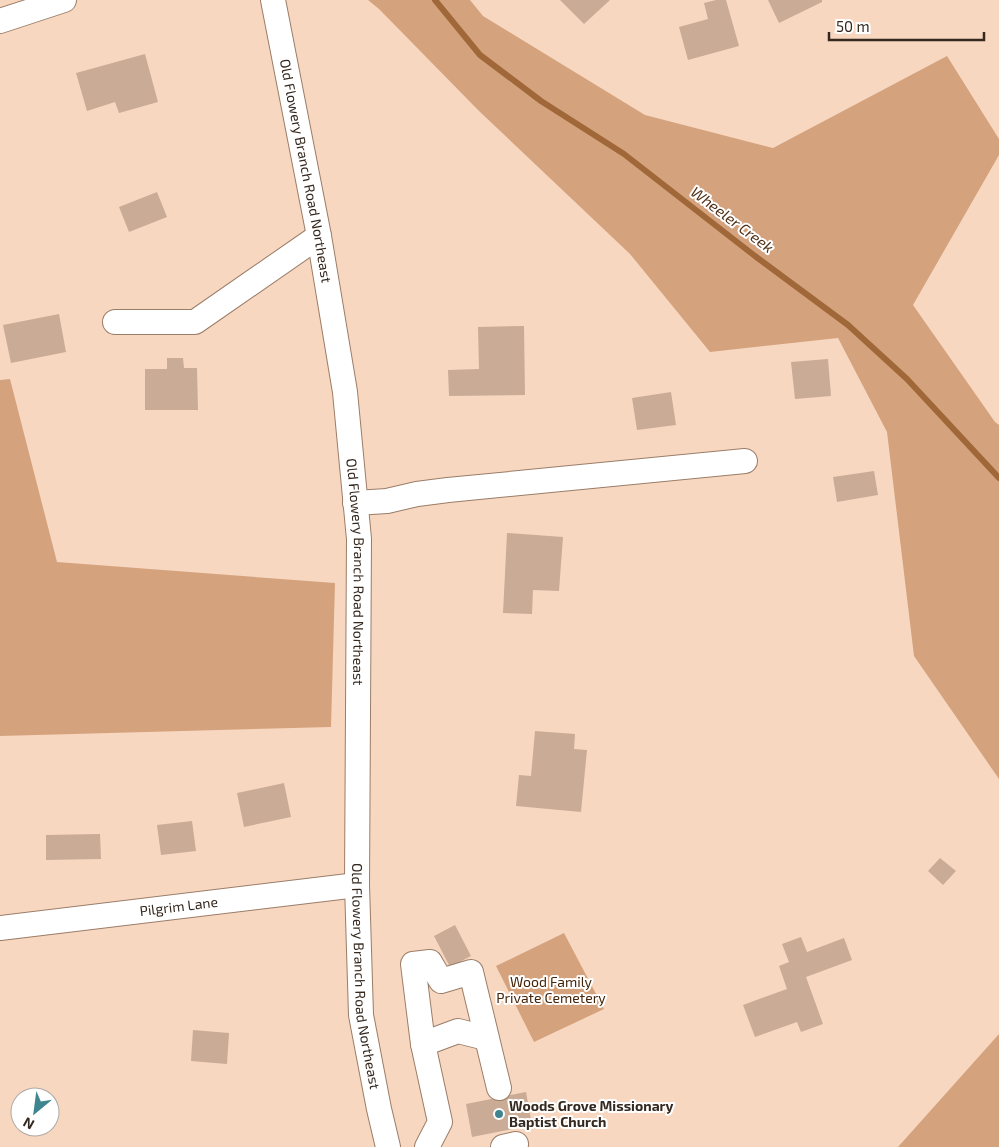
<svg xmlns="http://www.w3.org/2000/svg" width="999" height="1147" viewBox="0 0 999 1147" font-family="'Exo 2',sans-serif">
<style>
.green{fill:#d4a37e}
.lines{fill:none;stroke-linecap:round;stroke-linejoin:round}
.stream{stroke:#a06738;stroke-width:6}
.building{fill:#caab95}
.minor-casing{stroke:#9a7d68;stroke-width:26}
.minor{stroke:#fff;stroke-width:24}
.poi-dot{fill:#3f8590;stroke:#fff;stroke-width:2}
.labels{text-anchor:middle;stroke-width:4;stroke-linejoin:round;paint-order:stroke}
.street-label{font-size:14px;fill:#34281f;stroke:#fff}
.park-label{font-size:14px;fill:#44250a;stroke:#fff}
.poi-label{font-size:14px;font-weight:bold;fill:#34281f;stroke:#fff;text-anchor:start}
.water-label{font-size:15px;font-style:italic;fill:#503015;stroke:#fff}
</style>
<rect width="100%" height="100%" fill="#f8d7c0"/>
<g class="green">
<polygon points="368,0 470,0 483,16 645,115 773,148 947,56 999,139 999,155 913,305 995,422 999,425 999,779 914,656 887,432 838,338 710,352 630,254 479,111 379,9"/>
<polygon points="10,379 57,562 335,583 331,727 0,736 0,380"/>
<polygon points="564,933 604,1009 534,1042 496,966"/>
<polygon points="999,1033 999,1147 898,1147 999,1034"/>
</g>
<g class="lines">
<polyline class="stream" points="435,0 480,55 541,101 624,154 755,256 848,325 907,379 999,478"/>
</g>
<g class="building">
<polygon points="560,0 610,0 584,24"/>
<polygon points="716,0 726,0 739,46 688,60 679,27 708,19 704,3"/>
<polygon points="768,0 822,0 822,2 779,23"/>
<polygon points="145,54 158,102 119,113 115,102 87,111 76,73"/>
<polygon points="157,192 167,217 129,232 119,207"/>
<polygon points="59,314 66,352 11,363 3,325"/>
<polygon points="524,326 525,395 449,396 448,370 479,369 478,327"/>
<polygon points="167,358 183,358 184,368 197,368 198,410 145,410 145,369 167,369"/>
<polygon points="828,359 831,396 795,399 791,362"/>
<polygon points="671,392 676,425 637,430 632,398"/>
<polygon points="874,471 878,495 837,502 833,477"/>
<polygon points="507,533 563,537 559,591 533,590 532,614 503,613"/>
<polygon points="535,731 575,734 574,749 587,750 581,812 516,806 519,775 531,776"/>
<polygon points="284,783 291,817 244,827 237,793"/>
<polygon points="192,821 196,851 161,855 157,825"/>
<polygon points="100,834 101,859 46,860 46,835"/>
<polygon points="940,858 956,871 943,885 928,871"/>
<polygon points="455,925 471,956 450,967 434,936"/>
<polygon points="801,937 807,952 844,938 852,960 806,977 823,1024 801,1032 797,1022 755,1037 743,1005 787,989 779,966 789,962 782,944"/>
<polygon points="193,1030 229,1033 227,1064 191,1061"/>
<polygon points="526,1092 532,1125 472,1137 466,1104"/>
</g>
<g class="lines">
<defs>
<g id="minor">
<path id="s1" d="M273,0L319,236L345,392L359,539L357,885L361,1015L379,1109L388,1147"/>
<polyline points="0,21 64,0"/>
<polyline points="115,322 195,322 319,236"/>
<polyline points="355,503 387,501 417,494 448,490 745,461"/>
<path id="s2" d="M0,928L357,885"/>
<polyline points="423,1044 458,1031 486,1038"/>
<polyline points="427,1147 440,1122 423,1044 413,964 430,962 441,981 471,972 499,1088"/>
<polyline points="503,1147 516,1144"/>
</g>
</defs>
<use href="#minor" class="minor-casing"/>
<use href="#minor" class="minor"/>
</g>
<circle class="poi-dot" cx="499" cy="1114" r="5"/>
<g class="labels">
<g class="street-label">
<text dy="5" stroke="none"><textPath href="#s1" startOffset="174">Old Flowery Branch Road Northeast</textPath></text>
<text dy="5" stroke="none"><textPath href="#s1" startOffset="579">Old Flowery Branch Road Northeast</textPath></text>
<text dy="5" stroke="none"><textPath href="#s2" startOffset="180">Pilgrim Lane</textPath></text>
<text dy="5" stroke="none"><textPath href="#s1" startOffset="984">Old Flowery Branch Road Northeast</textPath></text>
</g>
<g class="park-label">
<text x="551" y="987">Wood Family<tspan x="551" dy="16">Private Cemetery</tspan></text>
</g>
<g class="poi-label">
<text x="509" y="1111">Woods Grove Missionary<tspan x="509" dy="16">Baptist Church</tspan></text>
</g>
<g class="water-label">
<text transform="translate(732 220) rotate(37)" y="5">Wheeler Creek</text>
</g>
</g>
<g transform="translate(35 1112) rotate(209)"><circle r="24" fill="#ffffff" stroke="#aea9a5"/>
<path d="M0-4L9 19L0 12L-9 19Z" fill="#3f8590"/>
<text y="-8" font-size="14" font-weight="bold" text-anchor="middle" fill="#34281f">N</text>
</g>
<path d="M829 32v8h155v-8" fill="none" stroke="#34281f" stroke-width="2.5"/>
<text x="836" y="32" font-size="15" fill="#34281f" stroke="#ffffff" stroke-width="4" paint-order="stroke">50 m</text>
</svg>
